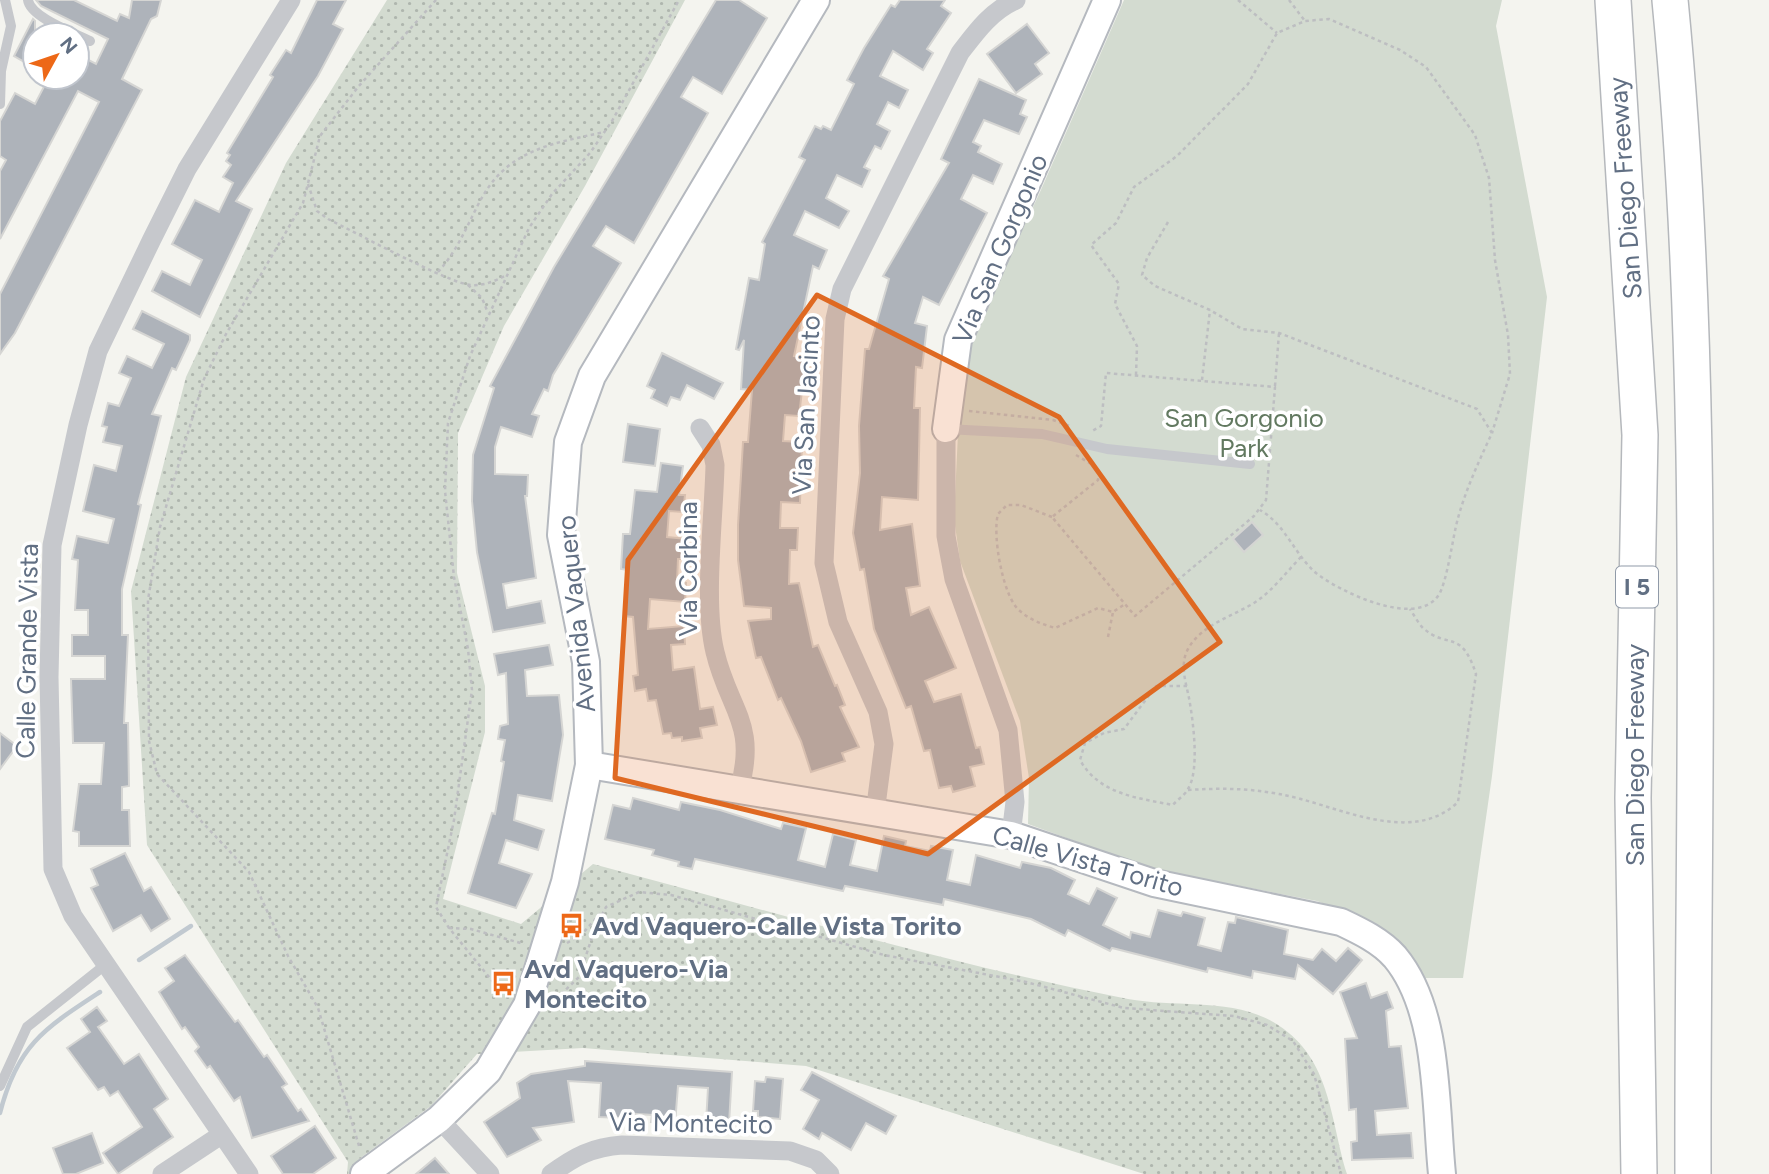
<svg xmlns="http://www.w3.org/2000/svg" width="1769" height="1174" viewBox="0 0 1769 1174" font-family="Figtree,sans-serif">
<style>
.grass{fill:url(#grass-dots)}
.park{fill:#d3dbd0}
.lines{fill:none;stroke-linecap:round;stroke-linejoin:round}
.stream{stroke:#c1c9d0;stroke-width:4.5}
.building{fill:#aeb3ba;stroke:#d5d5d3;stroke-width:2}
.secondary-casing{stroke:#b5b9bf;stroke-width:30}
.highway-casing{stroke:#b5b8bc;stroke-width:38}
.path{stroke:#bdbec1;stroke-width:2.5;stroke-dasharray:3.5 3.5;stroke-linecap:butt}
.lane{stroke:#c6c8cc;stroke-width:10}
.street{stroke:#c6c8cc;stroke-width:19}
.secondary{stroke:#fff;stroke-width:26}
.highway{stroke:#fff;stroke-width:35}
.marked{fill:#df6922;fill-opacity:0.2;stroke:#df6922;stroke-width:5;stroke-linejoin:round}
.labels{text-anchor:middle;stroke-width:7;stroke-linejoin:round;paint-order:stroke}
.shield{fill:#fff;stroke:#909aa8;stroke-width:2}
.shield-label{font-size:24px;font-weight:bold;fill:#616f83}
.street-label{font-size:26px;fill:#616f83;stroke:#fff}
.park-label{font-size:26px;fill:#627960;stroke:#fff}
.poi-label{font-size:26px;font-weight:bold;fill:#616f83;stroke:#fff;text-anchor:start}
</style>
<defs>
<pattern id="grass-dots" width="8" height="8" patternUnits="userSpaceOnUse" patternTransform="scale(1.75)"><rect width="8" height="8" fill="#d3dbd0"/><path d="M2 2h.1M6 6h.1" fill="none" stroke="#afb6ae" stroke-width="1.8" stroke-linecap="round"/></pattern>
</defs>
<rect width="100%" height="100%" fill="#f4f4ef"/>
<path class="grass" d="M387,0H685L585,186L504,326L458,433L457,573L485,686V732L443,899L521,924L593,864C770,911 948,964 1128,999C1176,1008 1236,997 1278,1025C1331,1059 1330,1119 1347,1174H1144L806,1066L583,1048L477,1054L431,1106L359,1159L370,1174H347L348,1162L147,845L131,591L186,377L286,163Z"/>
<polygon class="park" points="1124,0 1502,0 1496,26 1547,297 1492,776 1463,978 1423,978 1368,921 1317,901 1152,869 1028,824 1029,778 1020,721 960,561 954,518 960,391 965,352 1040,192"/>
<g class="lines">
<g class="stream">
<polyline points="139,960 191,926"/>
<path d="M0,1113C17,1045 45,1028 100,992"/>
</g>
</g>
<g class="building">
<polygon points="36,0 74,0 117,21 120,14 129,18 132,0 161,0 157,16 151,19 122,79 142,90 15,333 0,354 0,294 99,102 78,91 0,239 0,171 6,160 0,156 0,121 15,93 35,104 49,77 77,77 77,54 96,64 108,39 41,6"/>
<polygon points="317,0 346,0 333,24 343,29 318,76 236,201 252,209 200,317 152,291 162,271 190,285 202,260 172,244 195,200 219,212 233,183 223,177 231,165 226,161 230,155 227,153 273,77 270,75 286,50 291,53"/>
<polygon points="716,0 739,0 767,18 722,94 693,77 681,97 708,113 634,243 606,226 593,246 621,263 553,375 548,391 544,389 532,414 539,416 532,437 501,427 495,447 495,474 528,475 527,496 525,496 536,578 503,584 507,608 541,601 545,623 493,632 477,552 472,501 473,455 494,388 490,386 554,267"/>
<polygon points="900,0 945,0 941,6 951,13 927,49 933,53 923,70 893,51 880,76 908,90 899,108 888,102 877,124 890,131 881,149 875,146 864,167 870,170 862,187 837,175 826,198 849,211 839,228 805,211 794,235 827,250 819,269 813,266 794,356 806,357 799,416 785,415 783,441 802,442 800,503 781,502 780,528 798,528 797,550 790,550 789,584 799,583 813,647 818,645 835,686 837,685 845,705 840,707 859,747 842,753 845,761 811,772 801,741 781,698 778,700 761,657 756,658 748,621 771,619 771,608 744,606 738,560 738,525 743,442 748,442 752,390 741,389 744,340 739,350 736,349 749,278 759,280 765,244 762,242 805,160 799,157 815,126 821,129 823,126 831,130 854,84 847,80 864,48 891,5 895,7"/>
<polygon points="33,19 35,21 35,68 14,56"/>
<polygon points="1027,24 1049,53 1035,64 1042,74 1016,93 987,54"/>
<polygon points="979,79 1026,100 1020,114 1027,117 1019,134 984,120 973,142 981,146 978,152 1002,164 993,184 973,175 961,199 987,213 939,305 923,297 915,323 927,326 922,368 916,367 914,408 920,408 918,500 882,497 880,530 912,524 920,586 906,588 911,615 929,607 956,668 925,681 934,702 961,694 976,748 980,747 984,764 970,767 975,786 953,792 951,786 939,788 930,750 924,751 911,706 906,708 874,629 864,569 860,570 853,533 860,473 859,426 865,349 869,349 889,279 883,276 949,163 941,159"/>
<polygon points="142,311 190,335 190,340 176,370 172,368 152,414 161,416 138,504 141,505 122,589 122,635 128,635 124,723 128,723 129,786 122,787 122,810 129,810 130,846 79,846 79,832 73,831 79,784 101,784 104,743 73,743 71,679 105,679 105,656 72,656 72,635 88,635 88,610 75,610 78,560 72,559 77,536 108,543 114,519 83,511 94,465 116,471 122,446 103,442 107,427 102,426 108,403 119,406 131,378 119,373 127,356 152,368 164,344 133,329"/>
<polygon points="662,353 723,383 714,399 687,385 680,400 671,397 667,406 651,398 655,390 647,386"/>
<polygon points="628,424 660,429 655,466 623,462"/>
<polygon points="661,463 683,466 679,495 685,495 683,512 669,511 667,537 687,539 686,559 678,559 677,582 686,583 685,602 650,599 648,629 684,626 685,644 671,645 673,670 694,667 700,709 713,707 717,725 700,728 702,738 682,741 682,737 672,738 671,733 663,734 656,700 648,701 646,689 635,691 633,676 638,675 633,617 624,616 628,570 621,569 623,534 630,534 635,490 657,492"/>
<polygon points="1252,522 1263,535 1244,552 1233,539"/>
<polygon points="549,645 553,665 525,670 527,696 559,695 563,735 552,801 518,795 514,820 544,830 538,850 506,840 499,863 532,874 516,908 468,893 492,813 495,814 504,762 501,761 505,740 498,739 500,726 508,724 506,673 498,675 494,654"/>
<polygon points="0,733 17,746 0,769"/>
<polygon points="633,798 679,810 681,802 720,810 781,829 783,823 806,828 798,860 825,867 833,834 856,840 850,865 877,871 884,836 906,841 905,846 930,851 931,846 953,850 947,880 970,885 976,855 1020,868 1022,862 1051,868 1075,880 1068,894 1089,904 1097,888 1117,898 1103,925 1130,938 1131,932 1150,937 1158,910 1181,916 1183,912 1205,918 1198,945 1221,951 1228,922 1235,923 1236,917 1288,930 1284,954 1313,960 1322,949 1336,961 1348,948 1362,960 1333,994 1298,965 1295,979 1253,971 1252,978 1208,968 1207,972 1112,948 1110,951 1068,930 1065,936 1031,919 944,899 943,905 845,886 843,891 695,859 692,869 678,866 679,862 652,855 654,850 605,839 613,805 630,809"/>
<polygon points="125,853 144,891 151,887 170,919 151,931 141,915 113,931 91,888 98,885 91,869"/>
<polygon points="185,955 235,1022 238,1020 264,1057 267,1055 287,1084 282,1087 298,1111 301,1109 309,1121 252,1138 240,1097 234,1101 210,1066 207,1068 195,1051 199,1047 185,1027 182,1029 159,992 174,981 165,968"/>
<polygon points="1366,983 1371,998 1387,992 1393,1008 1386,1011 1389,1047 1401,1046 1408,1108 1375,1111 1377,1135 1411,1133 1413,1158 1352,1160 1351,1142 1357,1141 1356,1109 1349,1110 1345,1039 1357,1038 1340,992"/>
<polygon points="97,1007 107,1021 98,1027 124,1064 139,1054 168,1099 154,1109 173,1137 118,1174 103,1153 142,1127 118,1091 110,1096 104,1087 98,1090 67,1048 90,1032 81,1019"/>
<polygon points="585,1061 732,1072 729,1124 706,1123 708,1088 678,1086 675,1124 651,1122 652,1115 623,1113 622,1118 599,1117 601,1083 568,1081 574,1122 533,1128 541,1140 507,1157 484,1122 520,1098 517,1083 531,1074 585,1066"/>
<polygon points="812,1072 896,1116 886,1134 866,1123 851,1150 822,1133 819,1139 803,1129 819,1100 801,1090"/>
<polygon points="766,1077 783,1079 780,1119 758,1117 758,1111 753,1111 755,1081 765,1082"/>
<polygon points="315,1126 336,1158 313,1174 283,1174 271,1156"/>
<polygon points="92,1133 103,1163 76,1174 63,1174 53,1148"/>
<polygon points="435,1158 449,1174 416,1174"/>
</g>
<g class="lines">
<defs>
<g id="secondary">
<polyline points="946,429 958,340 1107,0"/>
<path d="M589,765L1011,835L1154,883L1341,922C1360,931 1381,941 1395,957C1440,1011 1435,1107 1442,1174"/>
<polyline points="364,1174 439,1119 488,1071 527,1005 565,882 589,765 586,662 561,535 568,442 592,376 816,0"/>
</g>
<g id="highway">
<polyline points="1613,0 1640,435 1633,798 1639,1174"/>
<path d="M1670,0C1708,390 1692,782 1693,1174"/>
</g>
</defs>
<use href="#secondary" class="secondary-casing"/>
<use href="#highway" class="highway-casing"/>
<g class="path">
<polyline points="1238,0 1277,33"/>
<polyline points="1289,0 1305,21"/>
<path d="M308,184L317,211L328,219C353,231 450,284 471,285C484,286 495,281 507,275"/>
<path d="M1168,222L1147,258L1142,275L1155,286L1210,310L1242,329L1279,333L1477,409L1492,433C1479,461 1466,489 1458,518C1453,535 1447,584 1438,596C1415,628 1340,592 1316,573C1294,554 1286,525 1260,510"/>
<path d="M438,272C457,251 466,228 479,203C506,150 550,144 604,132"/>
<polyline points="468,285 482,298 488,313"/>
<polyline points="1136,375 1137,346 1115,304 1119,284 1091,245 1116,223 1134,187 1177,156 1248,84 1277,33 1305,21 1329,19 1400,50 1426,67 1475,135 1489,178 1495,260 1508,335 1510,374 1492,433"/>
<polyline points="1202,380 1210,310"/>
<polyline points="1275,386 1279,333"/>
<polyline points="969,411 1053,420 1070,426"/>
<polyline points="1076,455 1093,465 1099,473 1098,480 1052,517 1135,616 1254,516 1266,500 1275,387 1106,373 1101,426 1092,431"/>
<path d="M1052,517L1021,505H1007L998,514C992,535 1003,598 1020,611C1030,620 1042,624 1055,628L1098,608L1113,612L1125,604"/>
<polyline points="1108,637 1113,612"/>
<path d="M1187,686H1156L1124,729L1104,733L1085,743L1080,760C1099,794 1137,798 1173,805C1177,800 1185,795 1188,789C1200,770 1193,720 1189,698C1186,683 1180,666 1187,651C1200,624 1235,616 1257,601C1274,589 1288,570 1303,555"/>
<path d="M1188,790C1219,788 1247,788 1279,794C1333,803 1410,848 1458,802L1476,674C1461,628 1448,650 1423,628C1418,623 1414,615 1410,609"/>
<polyline points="449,928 471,929 524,944"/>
<polyline points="567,943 582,934 601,913"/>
<polyline points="498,988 449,928 436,907 454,820 472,690 468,649 454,577 445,491 448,423 470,356 529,228 552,194 590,153 612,121 679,0"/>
<polyline points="556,999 579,977 595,928 606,907 639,892 671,895 884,955 1026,982 1124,1008 1234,1016 1267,1025 1293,1041 1314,1074 1341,1174"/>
<polyline points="359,1146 318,1008 288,956 249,872 157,774 149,741 148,600 160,527 204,379 226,334 303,203 320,136 358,87 436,0"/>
</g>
<g class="lane">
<path d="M28,0C30,17 74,33 90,41"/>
<polyline points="0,104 1,71 11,26 5,0"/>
<polyline points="946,429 1042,434 1107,449 1250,464"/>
<polyline points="0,1086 27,1027 105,965"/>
</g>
<g class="street">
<path d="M700,428L711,445L715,465C714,517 703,603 715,652C729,711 758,723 739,790"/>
<polyline points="946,429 946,536 954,579 1008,730 1015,802 1011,835"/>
<path d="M875,813L884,744L878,712L838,622L824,563L835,319L842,289L960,53C976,32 991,11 1016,0"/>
<polyline points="439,1119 490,1174"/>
<polyline points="162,1174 221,1135"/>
<polyline points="249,1174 73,916 53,869 49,677 52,545 78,425 98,351 152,239 187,169 291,0"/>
<path d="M551,1174C574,1157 592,1147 622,1145L790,1151L816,1160L830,1174"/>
</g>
<use href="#secondary" class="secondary"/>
<use href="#highway" class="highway"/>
</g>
<path class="marked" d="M817,295L1059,417L1220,642L928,854L615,778L628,560Z"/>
<defs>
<symbol id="bus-bare" viewBox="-9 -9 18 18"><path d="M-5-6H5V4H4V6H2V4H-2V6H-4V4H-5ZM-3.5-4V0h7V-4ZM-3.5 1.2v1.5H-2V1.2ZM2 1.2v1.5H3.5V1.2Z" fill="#ed6817" stroke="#fff" stroke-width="2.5" paint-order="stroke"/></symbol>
</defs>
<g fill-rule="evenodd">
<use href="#bus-bare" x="554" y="908" width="35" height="35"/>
<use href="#bus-bare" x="486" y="966" width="35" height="35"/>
</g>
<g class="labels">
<rect class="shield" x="1616" y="566.5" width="42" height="41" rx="5"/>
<g class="shield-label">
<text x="1637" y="595">I 5</text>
</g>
<g class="street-label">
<text transform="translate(1625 188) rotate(-94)" y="9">San Diego Freeway</text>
<text transform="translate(1000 249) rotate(-67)" y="9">Via San Gorgonio</text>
<text transform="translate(806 405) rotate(-87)" y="9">Via San Jacinto</text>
<text transform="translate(688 569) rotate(-90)" y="9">Via Corbina</text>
<text transform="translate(576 614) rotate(-96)" y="9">Avenida Vaquero</text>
<text transform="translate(27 651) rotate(-89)" y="9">Calle Grande Vista</text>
<text transform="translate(1635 755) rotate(-90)" y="9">San Diego Freeway</text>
<text transform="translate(1088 861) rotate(16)" y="9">Calle Vista Torito</text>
<text transform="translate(691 1123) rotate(1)" y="9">Via Montecito</text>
</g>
<g class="park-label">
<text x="1244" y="427">San Gorgonio<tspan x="1244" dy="30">Park</tspan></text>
</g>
<g class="poi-label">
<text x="592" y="935">Avd Vaquero-Calle Vista Torito</text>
<text x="524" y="978">Avd Vaquero-Via<tspan x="524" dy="30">Montecito</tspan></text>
</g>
</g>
<g transform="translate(56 56) rotate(50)"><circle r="33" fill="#ffffff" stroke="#c0c5cd" stroke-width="2"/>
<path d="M0-5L12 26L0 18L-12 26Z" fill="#ed6817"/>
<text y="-10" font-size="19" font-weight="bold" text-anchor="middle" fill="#616f83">N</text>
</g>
</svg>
